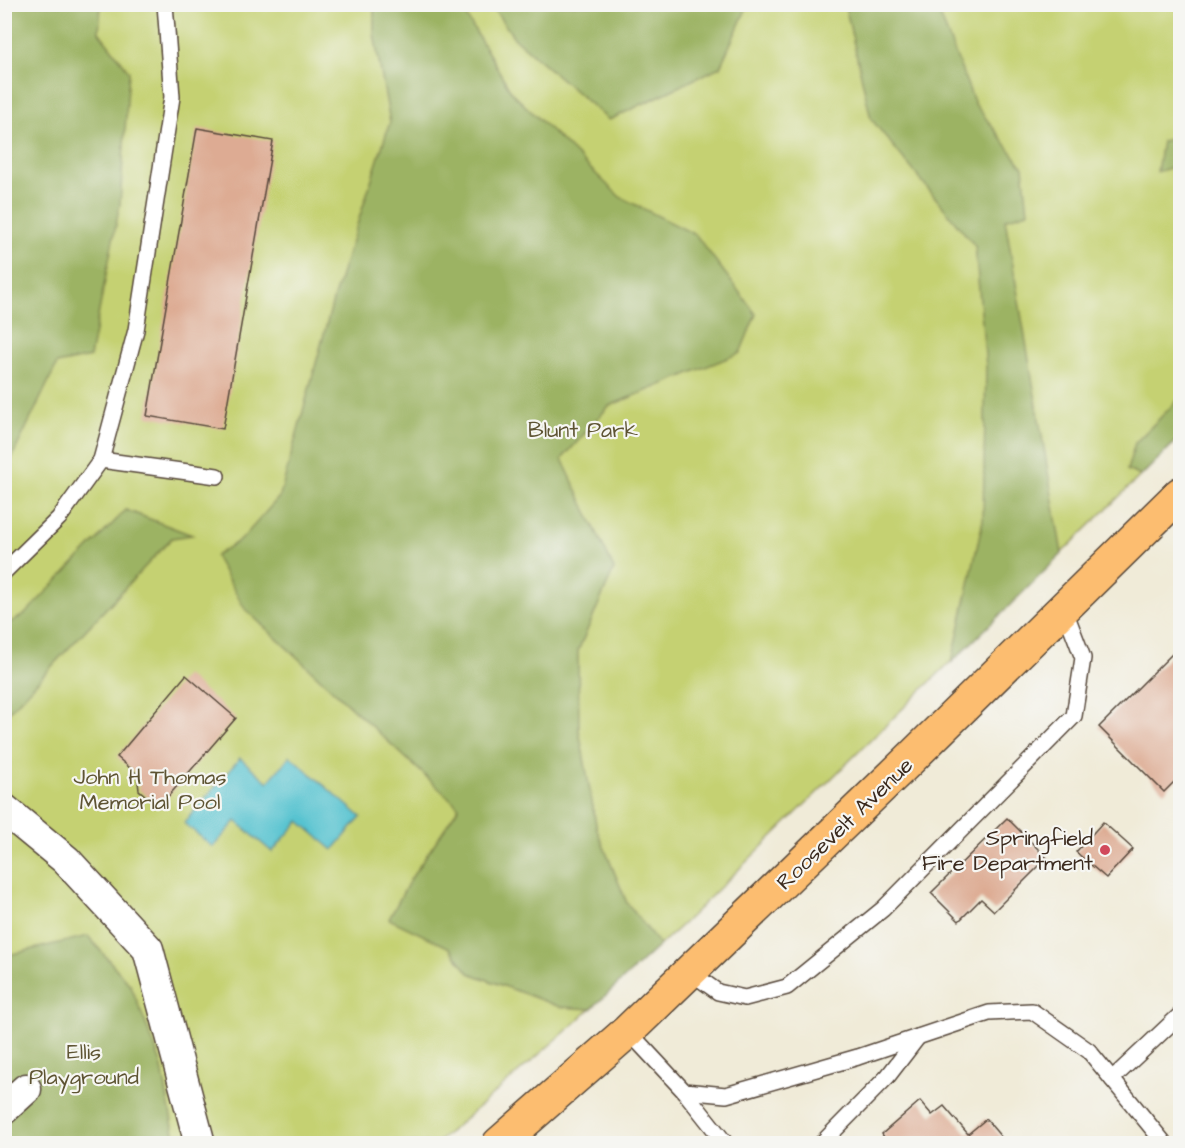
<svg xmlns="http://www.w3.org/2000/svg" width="1185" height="1148" viewBox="0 0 1185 1148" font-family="'Architects Daughter',sans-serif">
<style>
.green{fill:#c5d172;stroke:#807e48;stroke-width:1.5}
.forest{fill:#9cb364;stroke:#6c6e41;stroke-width:1.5}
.water{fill:#57c3d0;stroke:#497677;stroke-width:1.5}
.building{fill:#ddab93}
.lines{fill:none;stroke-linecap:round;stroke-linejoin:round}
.lane-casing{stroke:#56473a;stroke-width:18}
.street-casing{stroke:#56473a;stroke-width:33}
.primary-casing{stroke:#56473a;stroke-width:36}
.lane{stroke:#fff;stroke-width:15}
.street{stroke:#fff;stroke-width:30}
.primary{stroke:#fcbd6f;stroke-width:33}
.poi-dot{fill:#d1495b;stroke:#f6f6f2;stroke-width:2}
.labels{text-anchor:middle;stroke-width:4.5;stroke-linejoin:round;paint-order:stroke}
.park-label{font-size:22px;fill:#5e5433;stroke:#f6f6f2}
.street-label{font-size:22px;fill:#3b2a1e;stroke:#f6f6f2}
.poi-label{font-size:22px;fill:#3b2a1e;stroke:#f6f6f2;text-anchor:end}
</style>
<rect width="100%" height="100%" fill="#f6f6f2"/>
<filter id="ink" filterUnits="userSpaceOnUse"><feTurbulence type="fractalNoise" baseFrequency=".0167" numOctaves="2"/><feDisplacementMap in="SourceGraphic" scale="12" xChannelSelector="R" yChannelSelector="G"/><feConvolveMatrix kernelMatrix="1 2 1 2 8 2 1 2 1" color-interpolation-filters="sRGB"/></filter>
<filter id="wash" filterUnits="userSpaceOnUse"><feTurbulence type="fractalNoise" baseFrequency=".008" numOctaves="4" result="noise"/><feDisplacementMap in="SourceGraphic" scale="24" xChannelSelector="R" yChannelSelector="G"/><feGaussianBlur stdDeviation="1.35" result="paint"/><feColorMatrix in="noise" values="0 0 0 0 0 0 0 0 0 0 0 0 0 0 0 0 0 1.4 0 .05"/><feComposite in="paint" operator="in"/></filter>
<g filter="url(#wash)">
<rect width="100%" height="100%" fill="#f0ebd8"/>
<polygon class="green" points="4,5 1180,5 1180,437 685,922 573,1025 437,1143 5,1143"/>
<g class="forest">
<polygon points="5,4 101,5 99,32 129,71 120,204 90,357 57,364 5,472"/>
<polygon points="374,5 470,5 464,12 512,93 620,197 696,235 756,314 740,353 609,406 562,459 614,569 578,651 579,730 597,830 627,903 660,945 591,1009 560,1007 469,973 450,948 389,919 410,880 459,807 245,609 215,556 242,539 280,496 334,297 390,122 374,34"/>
<polygon points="491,5 748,5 720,67 609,120 515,39"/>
<polygon points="845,5 936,5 975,104 1023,167 1028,212 1005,219 1062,554 952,662 983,520 986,366 975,246 871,119"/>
<polygon points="1180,137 1180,165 1157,172 1162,141"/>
<polygon points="1180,398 1180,437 1141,476 1127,470 1135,443"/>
<polygon points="126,510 192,535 172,538 5,716 5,625 24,615"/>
<polygon points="88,936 131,986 161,1063 176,1143 4,1142 4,956"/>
</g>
<polygon class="water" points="290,756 361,817 333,850 299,821 272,852 236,821 213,847 184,823 240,758 268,782"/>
<g id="blocks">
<g class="building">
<polygon points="197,128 273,141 223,429 147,416"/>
<polygon points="1179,647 1180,776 1164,792 1099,727"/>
<polygon points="186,675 236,718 159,807 139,790 137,774 117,757"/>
<polygon points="1007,818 1047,858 994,911 981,899 959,921 931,893"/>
<polygon points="1103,822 1133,849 1106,878 1076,852"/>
<polygon points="920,1101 932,1115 944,1106 968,1134 986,1119 1007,1144 880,1144 885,1139 882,1134"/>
</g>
</g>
</g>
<g filter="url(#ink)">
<use href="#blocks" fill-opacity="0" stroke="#56473a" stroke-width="1.5"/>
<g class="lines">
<defs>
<g id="lane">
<polyline points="101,460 217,476"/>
<polyline points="4,572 59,518 101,460 136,330 172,97 165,4"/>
<polyline points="690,972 718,992 745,998 787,987 883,909 1074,716 1083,658 1064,608"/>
<polyline points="628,1031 684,1091 726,1095 858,1057 989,1013 1032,1011 1089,1051 1165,1144"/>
<polyline points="1112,1079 1180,1015"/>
<polyline points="684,1091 726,1144"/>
<polyline points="821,1144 888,1076 918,1037"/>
</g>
<g id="street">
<polyline points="4,809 66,860 148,949 200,1144"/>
<polyline points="4,1109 26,1089"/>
</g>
<polyline id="primary" points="499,1144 628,1031 907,762 1180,494"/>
</defs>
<use href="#lane" class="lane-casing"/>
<use href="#street" class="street-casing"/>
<use href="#primary" class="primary-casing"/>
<use href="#lane" class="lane"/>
<use href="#street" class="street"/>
<use href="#primary" class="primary"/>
</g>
</g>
<circle class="poi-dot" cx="1105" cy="850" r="6"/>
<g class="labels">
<g class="park-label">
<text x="583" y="437">Blunt Park</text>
<text x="150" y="784">John H Thomas<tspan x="150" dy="25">Memorial Pool</tspan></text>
<text x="84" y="1059">Ellis<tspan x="84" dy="25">Playground</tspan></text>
</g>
<g class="street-label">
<text transform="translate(844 823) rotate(-44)" y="8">Roosevelt Avenue</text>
</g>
<g class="poi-label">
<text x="1093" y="845">Springfield<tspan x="1093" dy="25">Fire Department</tspan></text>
</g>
</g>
<rect width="1185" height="1148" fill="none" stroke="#f6f6f2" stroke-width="24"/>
</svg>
